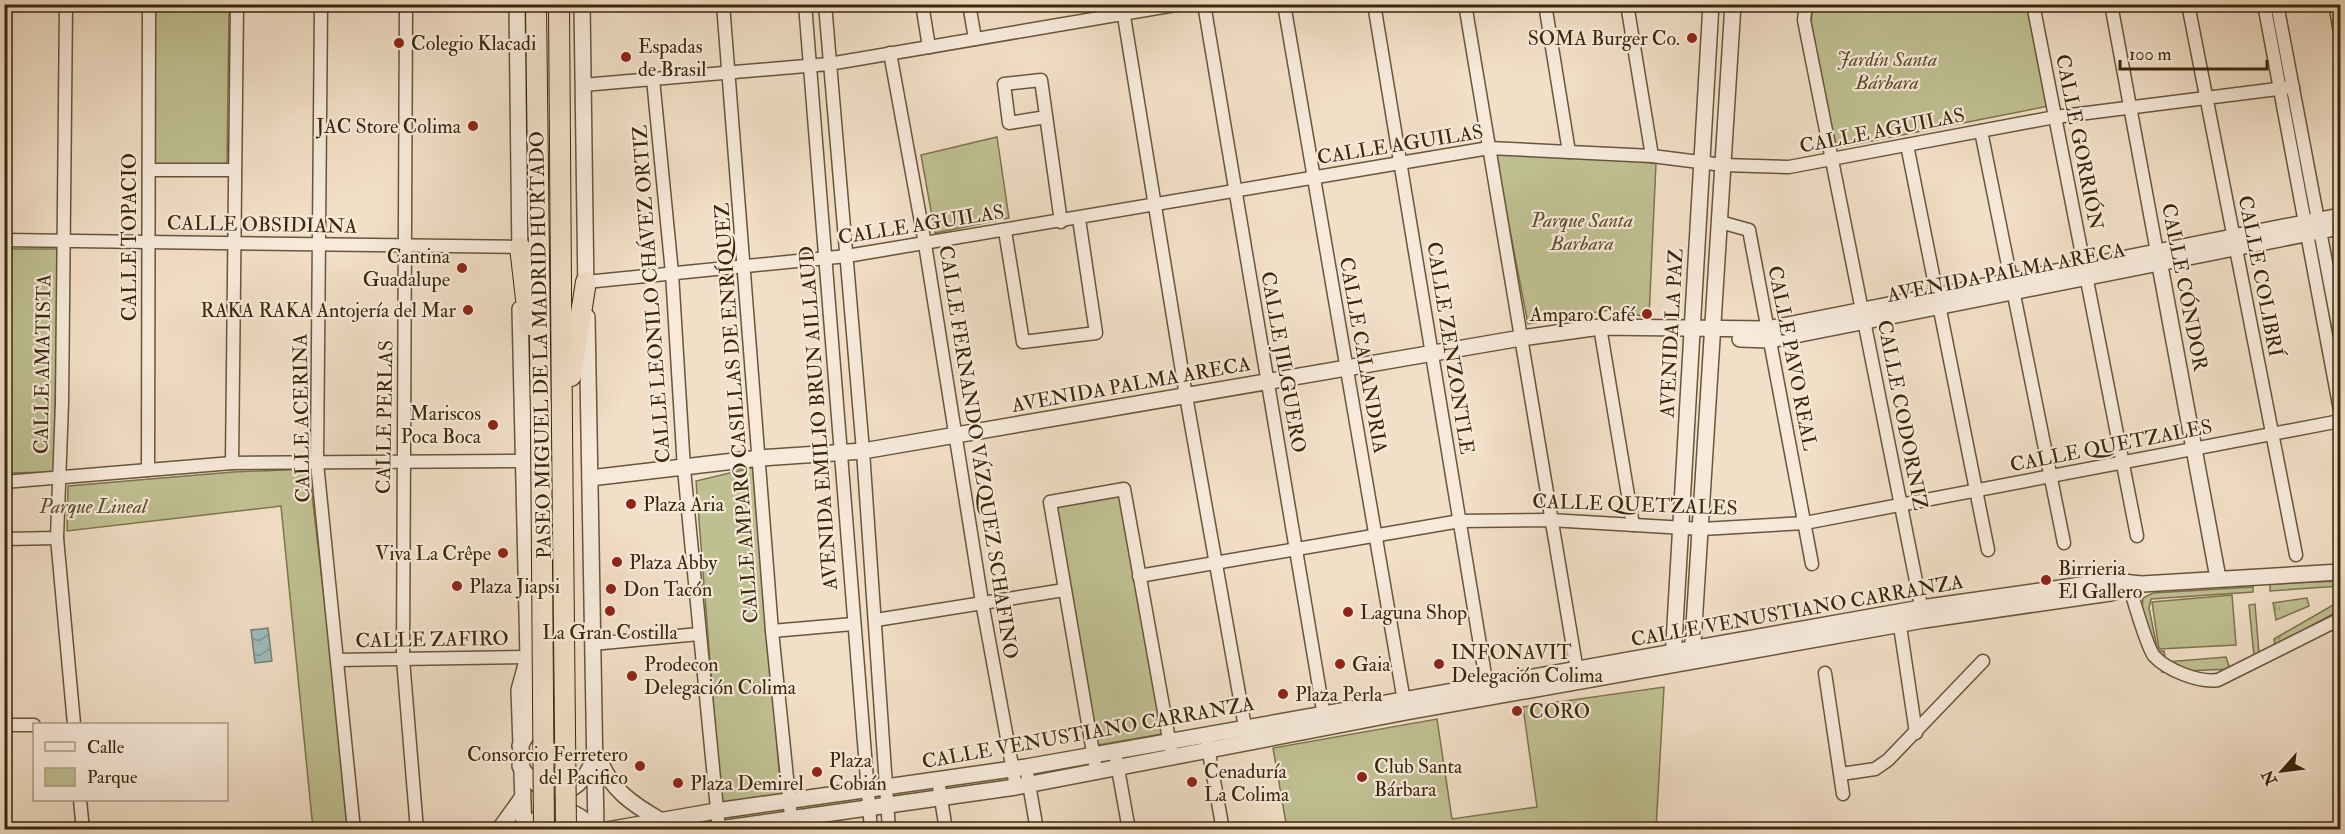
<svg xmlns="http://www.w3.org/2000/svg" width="2345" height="834" viewBox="0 0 2345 834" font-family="'IM FELL Double Pica',serif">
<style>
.grass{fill:url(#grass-tufts);stroke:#7d744e;stroke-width:1.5}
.green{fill:#bfc092;stroke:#7d744e;stroke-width:1.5}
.water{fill:url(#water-waves);stroke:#768075;stroke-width:1.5}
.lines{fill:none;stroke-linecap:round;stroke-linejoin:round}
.minor-casing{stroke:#695539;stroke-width:15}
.tertiary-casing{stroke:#695539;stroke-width:18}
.trunk-casing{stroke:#3b270a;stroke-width:22}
.minor{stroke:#f7eadb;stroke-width:12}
.tertiary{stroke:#f7eadb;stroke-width:15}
.trunk{stroke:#f2dfc7;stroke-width:20}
.trunk-bridge-casing{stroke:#3b270a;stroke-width:22;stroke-linecap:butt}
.trunk-bridge{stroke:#f2dfc7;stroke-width:20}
.poi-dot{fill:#8f2418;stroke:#f7eadb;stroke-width:2}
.labels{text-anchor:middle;stroke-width:4.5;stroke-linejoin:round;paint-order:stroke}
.poi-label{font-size:20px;fill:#3b270a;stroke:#f7eadb;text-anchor:start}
.park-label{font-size:20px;font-style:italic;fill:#5c4d2c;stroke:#f7eadb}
.street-label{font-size:20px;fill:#3b270a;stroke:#f7eadb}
</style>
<defs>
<pattern id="grass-tufts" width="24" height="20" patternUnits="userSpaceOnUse" patternTransform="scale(1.5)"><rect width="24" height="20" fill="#bfc092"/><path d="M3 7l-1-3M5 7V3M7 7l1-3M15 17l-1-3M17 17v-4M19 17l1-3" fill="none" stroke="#9c9c75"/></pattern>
<pattern id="water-waves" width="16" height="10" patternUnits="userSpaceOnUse" patternTransform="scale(1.5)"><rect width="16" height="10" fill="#9dbbbd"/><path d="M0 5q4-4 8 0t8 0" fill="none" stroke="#819898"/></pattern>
</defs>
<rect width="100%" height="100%" fill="#f2dfc7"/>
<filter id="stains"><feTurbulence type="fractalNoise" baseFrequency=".00333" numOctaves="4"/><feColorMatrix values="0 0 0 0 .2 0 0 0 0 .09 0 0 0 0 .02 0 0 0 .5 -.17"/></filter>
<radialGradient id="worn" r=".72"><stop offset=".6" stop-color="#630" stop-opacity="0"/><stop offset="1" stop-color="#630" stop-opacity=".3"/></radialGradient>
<g class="grass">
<polygon points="2307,598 2309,606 2276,620 2273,603"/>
<polygon points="2340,601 2340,610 2275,646 2274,639"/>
</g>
<g class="green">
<polygon points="1813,5 2029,5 2049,106 1835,148 1811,23"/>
<polygon points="155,9 229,10 227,165 154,164"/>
<polygon points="997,137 1009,218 935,233 921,155"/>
<polygon points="1495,153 1656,163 1649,317 1609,310 1528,324"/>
<polygon points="4,249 58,249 54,472 5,473"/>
<polygon points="755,467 781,794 721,804 696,481"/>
<polygon points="309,469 351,829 313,829 281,506 67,531 68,486 233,472"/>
<polygon points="1120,495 1162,734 1098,745 1056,506"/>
<polygon points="2340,581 2340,586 2270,591 2270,584"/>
<polygon points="2253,587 2253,592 2151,599 2149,608 2160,662 2159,651 2164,651 2166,662 2226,657 2230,669 2162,672 2142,610 2143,598 2153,593"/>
<polygon points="2232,595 2236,645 2159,649 2152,602"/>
<polygon points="2255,604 2259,653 2254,656 2249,605"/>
<polygon points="1664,687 1656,829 1287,829 1273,748 1437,719 1452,819 1537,807 1523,707"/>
</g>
<polygon class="water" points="268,628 272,661 255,663 251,630"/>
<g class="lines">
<defs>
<g id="minor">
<polyline points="66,4 62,403 57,538 74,724"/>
<polyline points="321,4 317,463 354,830"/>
<polyline points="406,4 403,659 417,830"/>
<polyline points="487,4 517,5"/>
<polyline points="723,4 772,631 791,817"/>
<polyline points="805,4 871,830"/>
<polyline points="825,4 863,451 889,830"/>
<polyline points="922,4 929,47"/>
<polyline points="969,4 975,39"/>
<polyline points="1122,4 1186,396 1245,727 1249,734"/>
<polyline points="1204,4 1325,722"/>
<polyline points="1284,4 1405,707"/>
<polyline points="1374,4 1488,693"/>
<polyline points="1465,4 1578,677"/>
<polyline points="1545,4 1569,152"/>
<polyline points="1627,4 1652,156"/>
<polyline points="1806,4 1804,20 1923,616"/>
<polyline points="2033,4 2137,536"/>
<polyline points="2111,4 2157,252"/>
<polyline points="2188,4 2296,555"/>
<polyline points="2264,4 2340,410"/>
<polyline points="2277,4 2340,336"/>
<polyline points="2335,4 2340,32"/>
<polyline points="890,53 925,244 982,602 1016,787"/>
<polyline points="653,79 672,273 684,469 719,830"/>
<polyline points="583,85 829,64 1181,4"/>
<polyline points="1046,117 1009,123 1004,84 1041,80 1061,222"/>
<polyline points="1981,131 2064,543"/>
<polyline points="1907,145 1988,550"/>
<polyline points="149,170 234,170"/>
<polyline points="1720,222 1749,230 1812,564"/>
<polyline points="1005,231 1023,342 1096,333 1079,219"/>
<polyline points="4,240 520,247"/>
<polyline points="586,282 847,256 1489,148 1652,156 1723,165 1789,167 2055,117 2293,87"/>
<polyline points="1600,327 1633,525"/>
<polyline points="232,463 237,4"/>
<polyline points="148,470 149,4"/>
<polyline points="4,482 232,463 522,461"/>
<polyline points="4,539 57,538"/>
<polyline points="1139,576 1460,521 1550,520 1702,529 1805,523 2340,421"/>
<path d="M2128,581C2132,595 2147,647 2154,656C2167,670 2199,683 2218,680L2340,619"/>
<polyline points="876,620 1064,590"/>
<polyline points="1900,626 1916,733"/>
<polyline points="772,631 853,624"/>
<polyline points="592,644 699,634"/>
<polyline points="337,660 528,657"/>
<polyline points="1825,673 1843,794"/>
<polyline points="4,725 34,725"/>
<polyline points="1207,742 1223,830"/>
<polyline points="1115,752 1129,830"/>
<polyline points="1095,764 1050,502 1124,489 1172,756"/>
<polyline points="1026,767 1037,830"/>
<polyline points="1841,774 1875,769 1888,760 1983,661"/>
<polyline points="938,780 946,830"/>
<polyline points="80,800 83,830"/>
</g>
<g id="tertiary">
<polyline points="517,4 520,258"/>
<polyline points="582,4 586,293"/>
<polyline points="2158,255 2218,578"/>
<polyline points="520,309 528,657 519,690 524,830"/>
<polyline points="587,317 596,830"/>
<polyline points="1740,339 1770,340 2340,227"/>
<polyline points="590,478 760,458 863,451 1521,338 1600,327 1767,329 2340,216"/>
<polyline points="1692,658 1733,4"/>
<polyline points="1673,660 1711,4"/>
<polyline points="520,746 533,724 529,663"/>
<path d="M599,758C610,789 632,804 660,820"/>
<path d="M520,766C544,800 576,802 593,761"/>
<path d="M537,819C557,803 579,811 594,830"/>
<polyline points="499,830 522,798"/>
<polyline points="607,830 716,811 1026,767 1921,608 2109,581 2142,584 2340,572"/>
<polyline points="712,830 1016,787 1406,712 1924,620 2110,593 2136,586"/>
</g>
<g id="trunk">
<polyline points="536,4 541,429"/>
<polyline points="559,4 562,429"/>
<polyline points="520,247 529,325"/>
<polyline points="571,376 586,282"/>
</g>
</defs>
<use href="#minor" class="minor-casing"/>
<use href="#tertiary" class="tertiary-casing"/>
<use href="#trunk" class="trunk-casing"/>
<use href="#minor" class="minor"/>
<use href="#tertiary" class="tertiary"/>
<use href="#trunk" class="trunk"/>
<defs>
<g id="trunk-bridge">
<polyline points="541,429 544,830"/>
<polyline points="562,429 566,830"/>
</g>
</defs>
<use href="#trunk-bridge" class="trunk-bridge-casing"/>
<use href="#trunk-bridge" class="trunk-bridge"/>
</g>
<g class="poi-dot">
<circle cx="1692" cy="38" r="6"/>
<circle cx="399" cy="43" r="6"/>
<circle cx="626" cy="57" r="6"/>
<circle cx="473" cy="126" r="6"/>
<circle cx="462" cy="268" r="6"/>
<circle cx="468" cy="310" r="6"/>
<circle cx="1647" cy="314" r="6"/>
<circle cx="493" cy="425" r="6"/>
<circle cx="631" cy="504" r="6"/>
<circle cx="503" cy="553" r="6"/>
<circle cx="617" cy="562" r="6"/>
<circle cx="2046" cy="580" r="6"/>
<circle cx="457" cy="586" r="6"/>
<circle cx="611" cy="589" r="6"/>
<circle cx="610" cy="611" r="6"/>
<circle cx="1348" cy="612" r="6"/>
<circle cx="1340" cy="664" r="6"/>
<circle cx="1439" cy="664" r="6"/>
<circle cx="632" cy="676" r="6"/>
<circle cx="1283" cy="694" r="6"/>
<circle cx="1517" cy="711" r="6"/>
<circle cx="640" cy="766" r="6"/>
<circle cx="817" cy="772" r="6"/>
<circle cx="1362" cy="777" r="6"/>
<circle cx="1192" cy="782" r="6"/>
<circle cx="678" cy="783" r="6"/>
</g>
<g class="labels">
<g class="poi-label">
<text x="1680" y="45" text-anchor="end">SOMA Burger Co.</text>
<text x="411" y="50">Colegio Klacadi</text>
<text x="638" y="53">Espadas<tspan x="638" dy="23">de Brasil</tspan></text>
<text x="461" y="133" text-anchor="end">JAC Store Colima</text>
<text x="450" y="263" text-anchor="end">Cantina<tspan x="450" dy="23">Guadalupe</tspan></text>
<text x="456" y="317" text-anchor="end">RAKA RAKA Antojería del Mar</text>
<text x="1635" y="321" text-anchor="end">Amparo Café</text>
<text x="481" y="420" text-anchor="end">Mariscos<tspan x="481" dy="23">Poca Boca</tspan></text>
<text x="643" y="511">Plaza Aria</text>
<text x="491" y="560" text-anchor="end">Viva La Crêpe</text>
<text x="629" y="569">Plaza Abby</text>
<text x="2058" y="575">Birrieria<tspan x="2058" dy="23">El Gallero</tspan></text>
<text x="469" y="593">Plaza Jiapsi</text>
<text x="623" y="596">Don Tacón</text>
<text x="1360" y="619">Laguna Shop</text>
<text x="610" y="639" text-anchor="middle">La Gran Costilla</text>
<text x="1451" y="659">INFONAVIT<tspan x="1451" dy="23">Delegación Colima</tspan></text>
<text x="644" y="671">Prodecon<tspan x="644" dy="23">Delegación Colima</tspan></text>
<text x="1352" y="671">Gaia</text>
<text x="1295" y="701">Plaza Perla</text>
<text x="1529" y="718">CORO</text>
<text x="628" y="761" text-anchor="end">Consorcio Ferretero<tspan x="628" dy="23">del Pacifico</tspan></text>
<text x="829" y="767">Plaza<tspan x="829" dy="23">Cobián</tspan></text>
<text x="1374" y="773">Club Santa<tspan x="1374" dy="23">Bárbara</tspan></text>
<text x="1204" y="778">Cenaduría<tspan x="1204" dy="23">La Colima</tspan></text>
<text x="690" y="790">Plaza Demirel</text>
</g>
<g class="park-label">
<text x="1887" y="66">Jardín Santa<tspan x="1887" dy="23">Bárbara</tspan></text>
<text x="1582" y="227">Parque Santa<tspan x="1582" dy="23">Barbara</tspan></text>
<text x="93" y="513">Parque Lineal</text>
</g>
<g class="street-label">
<text transform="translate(1882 130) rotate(-11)" y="7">CALLE AGUILAS</text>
<text transform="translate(2080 142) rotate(79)" y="7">CALLE GORRIÓN</text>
<text transform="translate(1400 144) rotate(-9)" y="7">CALLE AGUILAS</text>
<text transform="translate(262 224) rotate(1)" y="7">CALLE OBSIDIANA</text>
<text transform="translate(921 224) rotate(-9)" y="7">CALLE AGUILAS</text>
<text transform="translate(129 237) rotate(-90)" y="7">CALLE TOPACIO</text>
<text transform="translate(2006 272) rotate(-11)" y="7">AVENIDA PALMA ARECA</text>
<text transform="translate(2261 276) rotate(79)" y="7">CALLE COLIBRÍ</text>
<text transform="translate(2185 287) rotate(79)" y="7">CALLE CÓNDOR</text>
<text transform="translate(651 294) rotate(-94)" y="7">CALLE LEONILO CHÁVEZ ORTIZ</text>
<text transform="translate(1671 333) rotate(-87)" y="7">AVENIDA LA PAZ</text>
<text transform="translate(540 345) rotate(-91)" y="7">PASEO MIGUEL DE LA MADRID HURTADO</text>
<text transform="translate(1451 348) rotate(81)" y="7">CALLE ZENZONTLE</text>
<text transform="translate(1364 355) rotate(80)" y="7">CALLE CALANDRIA</text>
<text transform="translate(1793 358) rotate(79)" y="7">CALLE PAVO REAL</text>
<text transform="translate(1284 362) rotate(80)" y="7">CALLE JILGUERO</text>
<text transform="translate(42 364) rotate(-89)" y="7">CALLE AMATISTA</text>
<text transform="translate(1131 384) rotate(-10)" y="7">AVENIDA PALMA ARECA</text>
<text transform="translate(736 413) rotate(-94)" y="7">CALLE AMPARO CASILLAS DE ENRÍQUEZ</text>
<text transform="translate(1903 415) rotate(79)" y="7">CALLE CODORNIZ</text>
<text transform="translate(384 417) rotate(-89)" y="7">CALLE PERLAS</text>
<text transform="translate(301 418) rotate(-91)" y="7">CALLE ACERINA</text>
<text transform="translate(818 418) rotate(-94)" y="7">AVENIDA EMILIO BRUN AILLAUD</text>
<text transform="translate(2111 445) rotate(-11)" y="7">CALLE QUETZALES</text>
<text transform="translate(979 452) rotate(81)" y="7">CALLE FERNANDO VÁZQUEZ SCHAFINO</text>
<text transform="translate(1635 504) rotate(2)" y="7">CALLE QUETZALES</text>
<text transform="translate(1797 610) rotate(-10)" y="7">CALLE VENUSTIANO CARRANZA</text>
<text transform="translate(432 639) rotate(-1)" y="7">CALLE ZAFIRO</text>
<text transform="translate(1088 732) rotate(-10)" y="7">CALLE VENUSTIANO CARRANZA</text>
</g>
</g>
<rect width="2345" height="834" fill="none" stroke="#f2dfc7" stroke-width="24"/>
<rect x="6" y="6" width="2333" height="822" fill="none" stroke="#3b270a" stroke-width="3"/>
<rect x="12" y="12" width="2321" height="810" fill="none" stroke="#3b270a" stroke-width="1.5"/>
<rect x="33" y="723" width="195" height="78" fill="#f7eadb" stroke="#ac9c87" stroke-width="1.5"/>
<rect x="45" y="742" width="30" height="9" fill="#f7eadb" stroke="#ac9c87" stroke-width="1.5"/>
<text x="87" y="753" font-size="18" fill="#3b270a">Calle</text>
<rect x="45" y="768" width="30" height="18" fill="#bfc092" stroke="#ac9c87" stroke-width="1.5"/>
<text x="87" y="783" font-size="18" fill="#3b270a">Parque</text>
<g transform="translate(2282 771) rotate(242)" stroke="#f7eadb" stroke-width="4.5" paint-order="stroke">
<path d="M0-4.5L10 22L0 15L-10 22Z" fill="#3b270a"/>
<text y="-9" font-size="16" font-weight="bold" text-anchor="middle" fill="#3b270a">N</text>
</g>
<path d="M2120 60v9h147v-9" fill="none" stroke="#3b270a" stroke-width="3"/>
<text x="2129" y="60" font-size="18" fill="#3b270a" stroke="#f7eadb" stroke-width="4.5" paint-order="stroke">100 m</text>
<rect width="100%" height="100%" filter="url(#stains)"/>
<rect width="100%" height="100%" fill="url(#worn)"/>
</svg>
